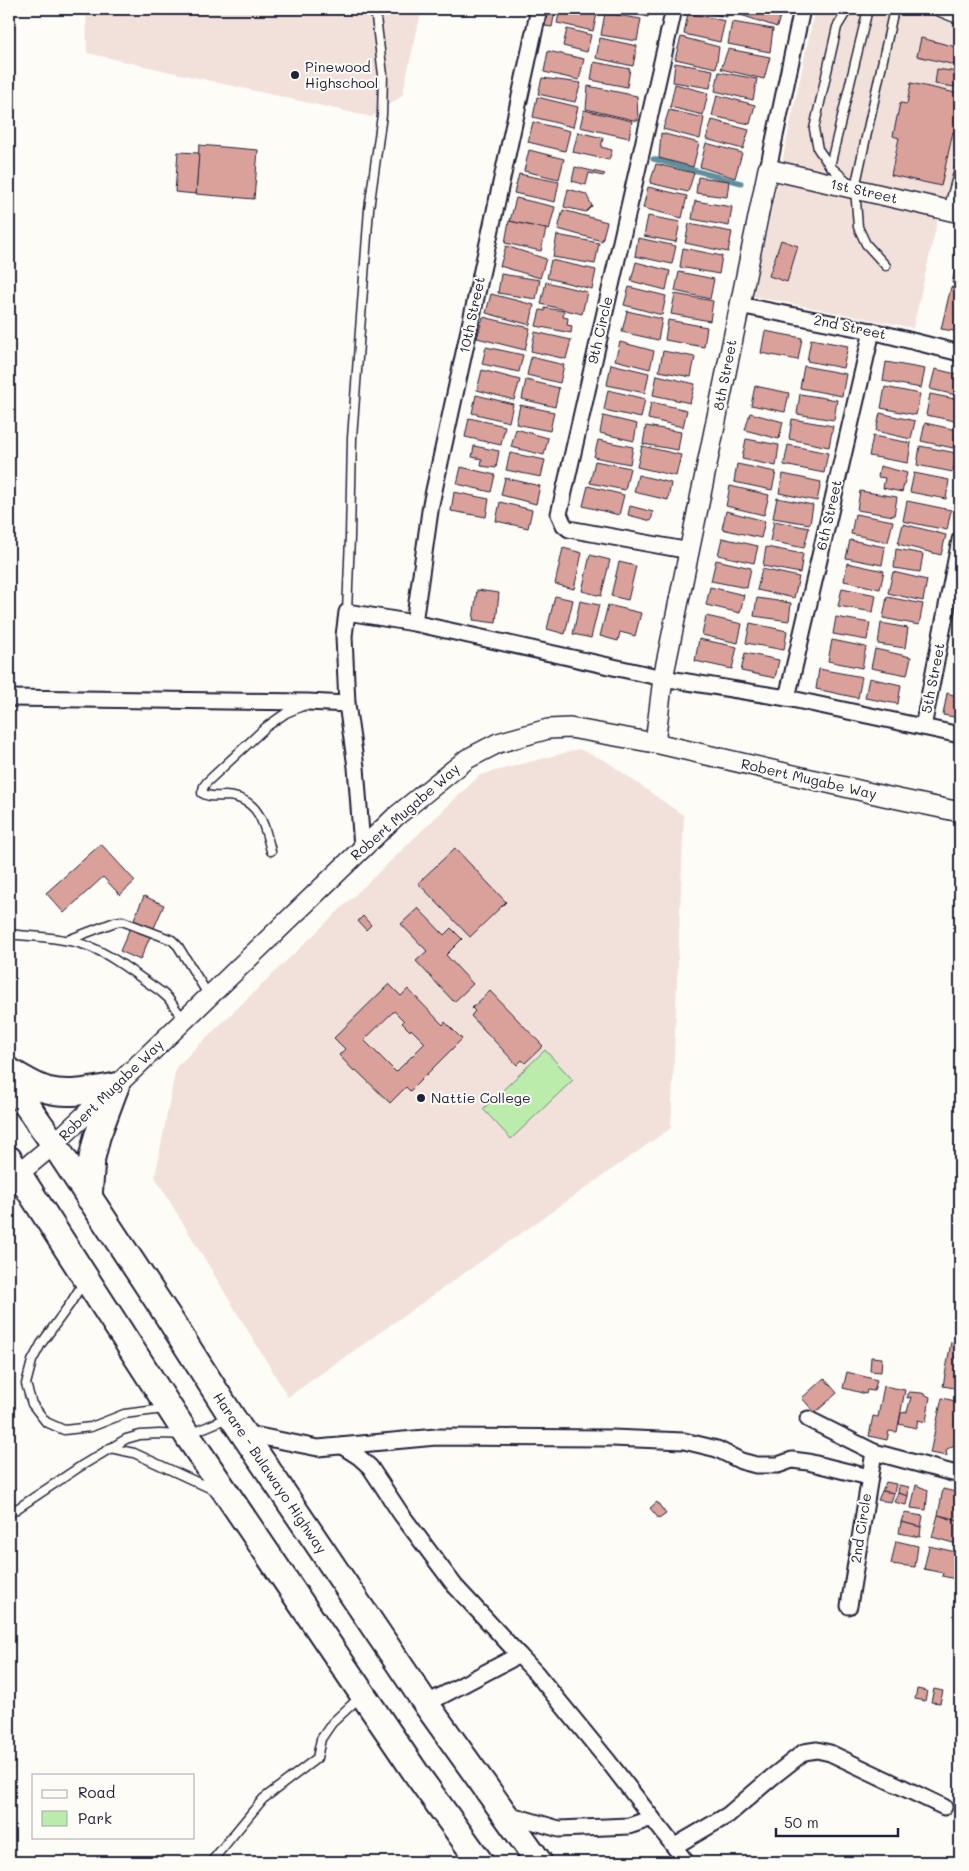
<svg xmlns="http://www.w3.org/2000/svg" width="969" height="1871" viewBox="0 0 969 1871" font-family="Mali,sans-serif">
<style>
.built{fill:#f2e1db}
.green{fill:#bbecac;stroke:#6e8774}
.lines{fill:none;stroke-linecap:round;stroke-linejoin:round}
.stream{stroke:#5e8f9d;stroke-width:5}
.building{fill:#daa19a;stroke:#22223b;fill-rule:evenodd}
.service-casing{stroke:#22223b;stroke-width:11}
.minor-casing{stroke:#22223b;stroke-width:19}
.tertiary-casing{stroke:#22223b;stroke-width:22}
.trunk-casing{stroke:#22223b;stroke-width:29}
.service{stroke:#fdfcf7;stroke-width:8}
.minor{stroke:#fdfcf7;stroke-width:15}
.tertiary{stroke:#fdfcf7;stroke-width:19}
.trunk{stroke:#fdfcf7;stroke-width:25}
.poi-dot{fill:#22223b;stroke:#fdfcf7;stroke-width:2}
.labels{text-anchor:middle;stroke-width:4;stroke-linejoin:round;paint-order:stroke}
.poi-label{font-size:14px;fill:#22223b;stroke:#fdfcf7;text-anchor:start}
.street-label{font-size:14px;fill:#22223b;stroke:#fdfcf7}
</style>
<rect width="100%" height="100%" fill="#fdfcf7"/>
<filter id="ink" filterUnits="userSpaceOnUse"><feTurbulence type="fractalNoise" baseFrequency=".02" numOctaves="2"/><feDisplacementMap in="SourceGraphic" scale="10" xChannelSelector="R" yChannelSelector="G"/><feConvolveMatrix kernelMatrix="1 2 1 2 8 2 1 2 1" color-interpolation-filters="sRGB"/></filter>
<g filter="url(#ink)">
<g class="built">
<polygon points="86,9 422,9 402,96 371,117 87,53"/>
<polygon points="815,9 960,9 960,198 943,197 913,328 753,296"/>
<polygon points="579,749 606,761 684,816 671,1128 288,1397 155,1177 176,1067 480,775"/>
</g>
<polygon class="green" points="545,1050 573,1080 511,1139 483,1109"/>
<g class="lines">
<polyline class="stream" points="653,159 741,183"/>
</g>
<g class="building">
<polygon points="560,9 574,9 597,14 593,31 557,23"/>
<polygon points="617,9 651,9 648,17"/>
<polygon points="690,9 726,9 727,17"/>
<polygon points="739,9 782,9 777,27 738,14"/>
<polygon points="548,11 555,12 552,27 545,26"/>
<polygon points="605,13 641,19 637,41 601,35"/>
<polygon points="688,13 725,21 720,42 684,34"/>
<polygon points="732,22 773,29 770,52 728,44"/>
<polygon points="567,29 591,35 587,52 563,46"/>
<polygon points="681,37 719,47 716,68 675,59"/>
<polygon points="600,38 637,46 633,66 596,58"/>
<polygon points="921,38 960,48 955,65 917,56"/>
<polygon points="728,49 770,57 764,79 721,69"/>
<polygon points="548,51 584,59 579,80 544,72"/>
<polygon points="594,62 630,69 627,87 591,80"/>
<polygon points="675,63 713,70 710,88 673,82"/>
<polygon points="937,69 958,72 955,87 935,84"/>
<polygon points="719,72 757,79 753,100 715,91"/>
<polygon points="542,78 581,83 575,102 538,94"/>
<polygon points="911,83 960,94 960,134 953,132 941,186 891,175 899,138 893,136 900,103 907,104"/>
<polygon points="675,84 708,93 703,115 670,107"/>
<polygon points="588,86 637,96 638,121 586,109"/>
<polygon points="717,95 755,105 750,124 712,116"/>
<polygon points="537,97 578,107 573,127 533,117"/>
<polygon points="584,110 632,121 629,138 580,127"/>
<polygon points="669,110 704,118 700,139 663,129"/>
<polygon points="712,120 749,130 743,149 706,139"/>
<polygon points="533,122 570,131 565,151 528,142"/>
<polygon points="578,132 603,138 601,147 612,150 609,160 573,152"/>
<polygon points="661,133 699,143 693,167 659,158"/>
<polygon points="706,143 742,153 735,178 700,167"/>
<polygon points="199,145 258,150 254,199 196,194"/>
<polygon points="529,150 564,159 559,179 524,171"/>
<polygon points="178,152 199,153 196,194 175,192"/>
<polygon points="656,164 694,173 688,192 650,183"/>
<polygon points="575,167 605,174 603,176 589,173 586,185 572,181"/>
<polygon points="519,174 559,182 555,202 514,193"/>
<polygon points="698,177 729,181 727,197 696,193"/>
<polygon points="648,187 687,196 682,218 643,208"/>
<polygon points="568,189 586,194 592,206 586,212 564,207"/>
<polygon points="516,198 555,207 549,230 510,221"/>
<polygon points="695,201 732,207 729,226 692,219"/>
<polygon points="563,210 607,222 602,241 558,229"/>
<polygon points="648,216 680,222 676,242 644,236"/>
<polygon points="509,221 546,229 541,251 505,243"/>
<polygon points="689,224 732,232 728,252 685,243"/>
<polygon points="557,235 599,243 595,264 553,257"/>
<polygon points="638,238 676,246 672,264 635,256"/>
<polygon points="781,240 798,246 787,282 769,276"/>
<polygon points="506,246 546,259 540,278 500,266"/>
<polygon points="683,248 722,256 719,274 680,267"/>
<polygon points="960,250 960,285 952,283"/>
<polygon points="551,260 596,270 592,289 547,278"/>
<polygon points="636,262 670,271 666,290 631,281"/>
<polygon points="679,272 714,279 710,299 675,291"/>
<polygon points="501,274 540,280 536,299 498,293"/>
<polygon points="546,282 587,292 582,314 541,304"/>
<polygon points="629,287 666,296 662,315 624,305"/>
<polygon points="951,287 960,290 960,332 941,329"/>
<polygon points="491,294 534,305 530,325 486,313"/>
<polygon points="675,294 713,301 710,321 671,314"/>
<polygon points="545,308 564,311 563,317 568,318 567,325 572,326 571,333 536,326 540,310 545,311"/>
<polygon points="627,311 662,319 658,340 622,332"/>
<polygon points="483,317 530,328 525,350 477,338"/>
<polygon points="668,320 707,327 704,347 665,340"/>
<polygon points="765,331 802,338 798,360 761,353"/>
<polygon points="535,332 571,340 566,359 531,351"/>
<polygon points="811,339 848,346 843,368 807,361"/>
<polygon points="620,342 654,351 650,369 615,360"/>
<polygon points="486,347 523,355 519,372 482,364"/>
<polygon points="663,351 695,357 691,377 659,371"/>
<polygon points="531,357 564,365 560,383 527,375"/>
<polygon points="886,362 925,369 921,388 883,381"/>
<polygon points="611,364 649,373 645,393 607,385"/>
<polygon points="804,366 846,374 842,396 800,388"/>
<polygon points="935,369 960,375 960,396 930,389"/>
<polygon points="482,370 520,380 514,400 477,390"/>
<polygon points="657,375 695,384 690,403 653,395"/>
<polygon points="526,380 559,388 555,407 522,399"/>
<polygon points="755,386 789,393 785,412 751,405"/>
<polygon points="885,387 920,394 916,415 881,408"/>
<polygon points="608,390 645,399 641,418 604,410"/>
<polygon points="800,394 837,400 834,420 797,414"/>
<polygon points="930,394 960,400 960,422 926,415"/>
<polygon points="476,395 513,404 509,422 472,413"/>
<polygon points="651,402 687,410 683,427 648,419"/>
<polygon points="520,405 554,412 550,431 516,424"/>
<polygon points="750,413 783,422 779,439 745,430"/>
<polygon points="880,413 915,421 911,439 876,431"/>
<polygon points="603,416 637,424 634,441 600,433"/>
<polygon points="469,418 505,426 501,445 465,437"/>
<polygon points="792,419 833,426 829,447 789,439"/>
<polygon points="925,423 957,430 953,448 921,441"/>
<polygon points="646,426 681,432 678,450 643,444"/>
<polygon points="516,429 548,438 544,455 511,447"/>
<polygon points="873,436 911,443 908,463 869,456"/>
<polygon points="746,439 779,445 776,466 742,459"/>
<polygon points="598,440 633,447 630,464 594,457"/>
<polygon points="788,445 828,453 824,473 784,465"/>
<polygon points="474,446 499,451 496,468 481,466 482,459 472,457"/>
<polygon points="642,446 681,455 676,476 637,467"/>
<polygon points="920,446 956,453 953,472 917,465"/>
<polygon points="510,453 545,460 541,477 506,470"/>
<polygon points="595,461 630,468 625,490 590,483"/>
<polygon points="737,464 776,472 772,490 734,482"/>
<polygon points="880,466 907,473 902,492 883,488 885,478 878,477"/>
<polygon points="461,467 495,475 491,492 457,484"/>
<polygon points="914,473 949,480 946,499 910,492"/>
<polygon points="783,474 821,482 817,501 779,493"/>
<polygon points="638,475 671,483 668,500 634,492"/>
<polygon points="505,478 540,486 536,504 501,495"/>
<polygon points="588,486 624,495 619,515 583,506"/>
<polygon points="730,486 769,495 764,515 726,506"/>
<polygon points="860,491 897,497 894,516 857,510"/>
<polygon points="454,492 489,499 486,517 451,511"/>
<polygon points="777,498 813,505 810,524 773,518"/>
<polygon points="907,501 951,510 947,530 903,521"/>
<polygon points="500,502 532,510 528,528 496,521"/>
<polygon points="630,506 653,512 651,521 628,515"/>
<polygon points="726,511 765,521 761,538 722,529"/>
<polygon points="855,514 893,521 888,542 851,534"/>
<polygon points="774,521 809,528 804,548 770,541"/>
<polygon points="903,524 946,535 941,555 898,544"/>
<polygon points="722,538 758,546 754,563 718,555"/>
<polygon points="850,540 885,547 882,565 846,558"/>
<polygon points="766,547 803,554 800,573 763,566"/>
<polygon points="563,548 582,553 574,589 555,584"/>
<polygon points="896,549 923,554 920,572 894,568"/>
<polygon points="590,555 610,560 601,596 582,591"/>
<polygon points="716,560 751,568 747,588 711,581"/>
<polygon points="619,562 636,566 628,600 611,596"/>
<polygon points="847,563 884,571 880,589 844,581"/>
<polygon points="762,569 799,577 794,598 757,590"/>
<polygon points="893,572 927,580 923,601 888,593"/>
<polygon points="710,587 744,595 740,613 706,605"/>
<polygon points="842,588 876,595 873,612 838,606"/>
<polygon points="477,590 499,593 496,623 473,620"/>
<polygon points="555,596 573,600 565,634 547,629"/>
<polygon points="887,597 923,604 919,625 883,618"/>
<polygon points="757,598 791,603 789,621 754,616"/>
<polygon points="580,601 599,605 591,638 573,634"/>
<polygon points="608,605 641,613 635,636 620,632 618,641 600,636"/>
<polygon points="706,616 742,624 738,643 702,635"/>
<polygon points="836,617 870,623 867,640 833,634"/>
<polygon points="750,623 787,631 784,650 746,643"/>
<polygon points="881,623 908,628 905,648 878,644"/>
<polygon points="699,639 737,647 732,669 695,661"/>
<polygon points="832,640 866,647 862,668 828,661"/>
<polygon points="875,649 911,657 907,675 871,668"/>
<polygon points="745,653 779,660 775,678 741,671"/>
<polygon points="819,669 862,677 858,698 816,689"/>
<polygon points="869,678 901,685 898,704 865,698"/>
<polygon points="947,693 960,697 960,718 943,715"/>
<polygon points="101,844 135,881 120,895 103,877 64,913 46,893"/>
<polygon points="455,848 506,902 470,937 418,883"/>
<polygon points="144,896 164,905 140,960 120,951"/>
<polygon points="418,908 444,935 451,928 462,939 446,955 473,984 454,1002 416,961 427,951 401,924"/>
<polygon points="363,916 371,925 366,930 358,921"/>
<path d="M389,984L401,996L408,989L443,1025L445,1022L462,1039L410,1091L406,1087L390,1103L356,1070L354,1071L339,1055L345,1049L334,1038ZM394,1011L404,1021L402,1023L410,1031L411,1029L425,1043L396,1072L364,1040Z"/>
<polygon points="490,991 543,1046 525,1063 522,1060 517,1065 471,1016 475,1011 472,1008"/>
<polygon points="951,1342 960,1344 960,1389 943,1386"/>
<polygon points="871,1357 882,1358 881,1372 870,1371"/>
<polygon points="847,1372 877,1380 874,1391 867,1390 866,1394 843,1388"/>
<polygon points="824,1378 837,1393 815,1413 802,1398"/>
<polygon points="884,1386 905,1390 897,1432 889,1431 887,1440 869,1436 873,1416 878,1417"/>
<polygon points="909,1392 922,1393 930,1397 926,1422 918,1420 916,1428 899,1424 901,1413 907,1412 911,1397 907,1398"/>
<polygon points="942,1398 960,1402 960,1421 956,1444 946,1450 947,1456 930,1453"/>
<polygon points="886,1482 896,1484 894,1493 882,1491"/>
<polygon points="899,1485 909,1487 908,1496 898,1493"/>
<polygon points="916,1485 928,1490 926,1510 911,1508"/>
<polygon points="943,1489 960,1493 960,1520 938,1515"/>
<polygon points="882,1491 894,1493 891,1502 878,1500"/>
<polygon points="898,1493 908,1496 906,1505 894,1502"/>
<polygon points="657,1502 666,1514 659,1519 650,1508"/>
<polygon points="904,1513 923,1516 921,1527 901,1522"/>
<polygon points="938,1515 960,1522 960,1545 932,1537"/>
<polygon points="901,1522 921,1527 920,1537 899,1533"/>
<polygon points="896,1541 918,1546 915,1567 891,1564"/>
<polygon points="929,1546 960,1553 960,1580 942,1576 943,1573 924,1569"/>
<polygon points="917,1689 927,1691 925,1701 915,1699"/>
<polygon points="934,1689 943,1691 940,1703 931,1702"/>
</g>
<g class="lines">
<defs>
<g id="service">
<polyline points="932,9 960,20"/>
<polyline points="830,166 868,9"/>
<polyline points="848,182 830,166 818,149 814,129 837,27 848,9"/>
<polyline points="948,210 960,166"/>
<polyline points="886,266 866,244 858,227 855,188 894,9"/>
<polyline points="347,612 350,537 352,438 369,209 382,115 383,75 375,9"/>
<path d="M271,851C264,824 259,797 225,796C217,796 210,798 202,793L204,786L207,782L266,727L286,713L305,705"/>
<path d="M9,934C34,937 61,937 85,945C110,953 137,976 160,991L168,998L184,1020"/>
<polyline points="68,940 115,922 122,921 172,940 178,946 209,996"/>
<polyline points="83,1283 70,1304 41,1344 32,1361 26,1384 32,1404 46,1422 64,1430 91,1427 124,1414 164,1409"/>
<polyline points="110,1448 134,1453 214,1490"/>
<polyline points="9,1514 81,1466 126,1439 140,1435 159,1434 187,1435 228,1418"/>
<polyline points="9,1857 15,1862"/>
<polyline points="211,1862 263,1799 317,1758 321,1739 332,1723 361,1696"/>
</g>
<g id="minor">
<polyline points="674,9 559,514 564,525 569,529 690,551"/>
<polyline points="768,169 802,9"/>
<polyline points="739,305 872,331 960,353"/>
<polyline points="414,623 431,504 539,9"/>
<polyline points="9,698 308,702 347,704"/>
<polyline points="787,698 872,331"/>
<polyline points="923,727 960,540"/>
<polyline points="362,847 356,767 347,704 344,636 347,612 414,623 663,678 787,698 960,735"/>
<polyline points="808,1419 874,1452 960,1475"/>
<polyline points="243,1433 318,1448 436,1437 612,1438 684,1441 717,1449 741,1461 756,1465 778,1465 792,1460 808,1462 869,1477"/>
<polyline points="342,1446 359,1457 370,1467 401,1514 455,1586 519,1655"/>
<polyline points="849,1606 874,1452"/>
<polyline points="426,1704 519,1655 536,1673 608,1761 686,1862"/>
<polyline points="504,1813 559,1829 629,1826 652,1818"/>
<polyline points="675,1846 728,1815 771,1778 804,1752 817,1750 830,1753 944,1807"/>
</g>
<g id="tertiary">
<polyline points="655,743 663,678 768,169 960,213"/>
<polyline points="18,1174 54,1144 116,1086 395,817 467,759 498,743 548,729 570,728 655,743 884,796 960,812"/>
</g>
<g id="trunk">
<path d="M9,1071C21,1077 33,1086 47,1090C70,1096 93,1090 116,1086"/>
<polyline points="9,1080 54,1144 167,1315 232,1417 426,1704 539,1862"/>
<polyline points="9,1159 187,1435 418,1776 480,1862"/>
<polyline points="89,1198 92,1158 97,1137 116,1086"/>
</g>
</defs>
<use href="#service" class="service-casing"/>
<use href="#minor" class="minor-casing"/>
<use href="#tertiary" class="tertiary-casing"/>
<use href="#trunk" class="trunk-casing"/>
<use href="#service" class="service"/>
<use href="#minor" class="minor"/>
<use href="#tertiary" class="tertiary"/>
<use href="#trunk" class="trunk"/>
</g>
</g>
<g class="poi-dot">
<circle cx="295" cy="75" r="5"/>
<circle cx="421" cy="1098" r="5"/>
</g>
<g class="labels">
<g class="poi-label">
<text x="305" y="72">Pinewood<tspan x="305" dy="16">Highschool</tspan></text>
<text x="431" y="1103">Nattie College</text>
</g>
<g class="street-label">
<text transform="translate(864 191) rotate(13)" y="5">1st Street</text>
<text transform="translate(472 315) rotate(-78)" y="5">10th Street</text>
<text transform="translate(850 327) rotate(12)" y="5">2nd Street</text>
<text transform="translate(600 330) rotate(-77)" y="5">9th Circle</text>
<text transform="translate(725 375) rotate(-79)" y="5">8th Street</text>
<text transform="translate(829 515) rotate(-77)" y="5">6th Street</text>
<text transform="translate(933 678) rotate(-79)" y="5">5th Street</text>
<text transform="translate(809 779) rotate(13)" y="5">Robert Mugabe Way</text>
<text transform="translate(405 812) rotate(-41)" y="5">Robert Mugabe Way</text>
<text transform="translate(111 1090) rotate(-44)" y="5">Robert Mugabe Way</text>
<text transform="translate(270 1473) rotate(56)" y="5">Harare - Bulawayo Highway</text>
<text transform="translate(861 1528) rotate(-81)" y="5">2nd Circle</text>
</g>
</g>
<rect width="969" height="1871" fill="none" stroke="#fdfcf7" stroke-width="30"/>
<rect x="15" y="15" width="939" height="1841" fill="none" stroke="#22223b" stroke-width="2" filter="url(#ink)"/>
<rect x="32" y="1774" width="162" height="65" fill="#fdfcf7" stroke="#a5a5ac"/>
<rect x="42" y="1790" width="25" height="8" fill="#fdfcf7" stroke="#a5a5ac"/>
<text x="78" y="1798" font-size="15" fill="#22223b">Road</text>
<rect x="42" y="1811" width="25" height="15" fill="#bbecac" stroke="#a5a5ac"/>
<text x="78" y="1824" font-size="15" fill="#22223b">Park</text>
<path d="M776 1828v8h122v-8" fill="none" stroke="#22223b" stroke-width="2.5"/>
<text x="784" y="1828" font-size="15" fill="#22223b" stroke="#fdfcf7" stroke-width="4" paint-order="stroke">50 m</text>
</svg>
